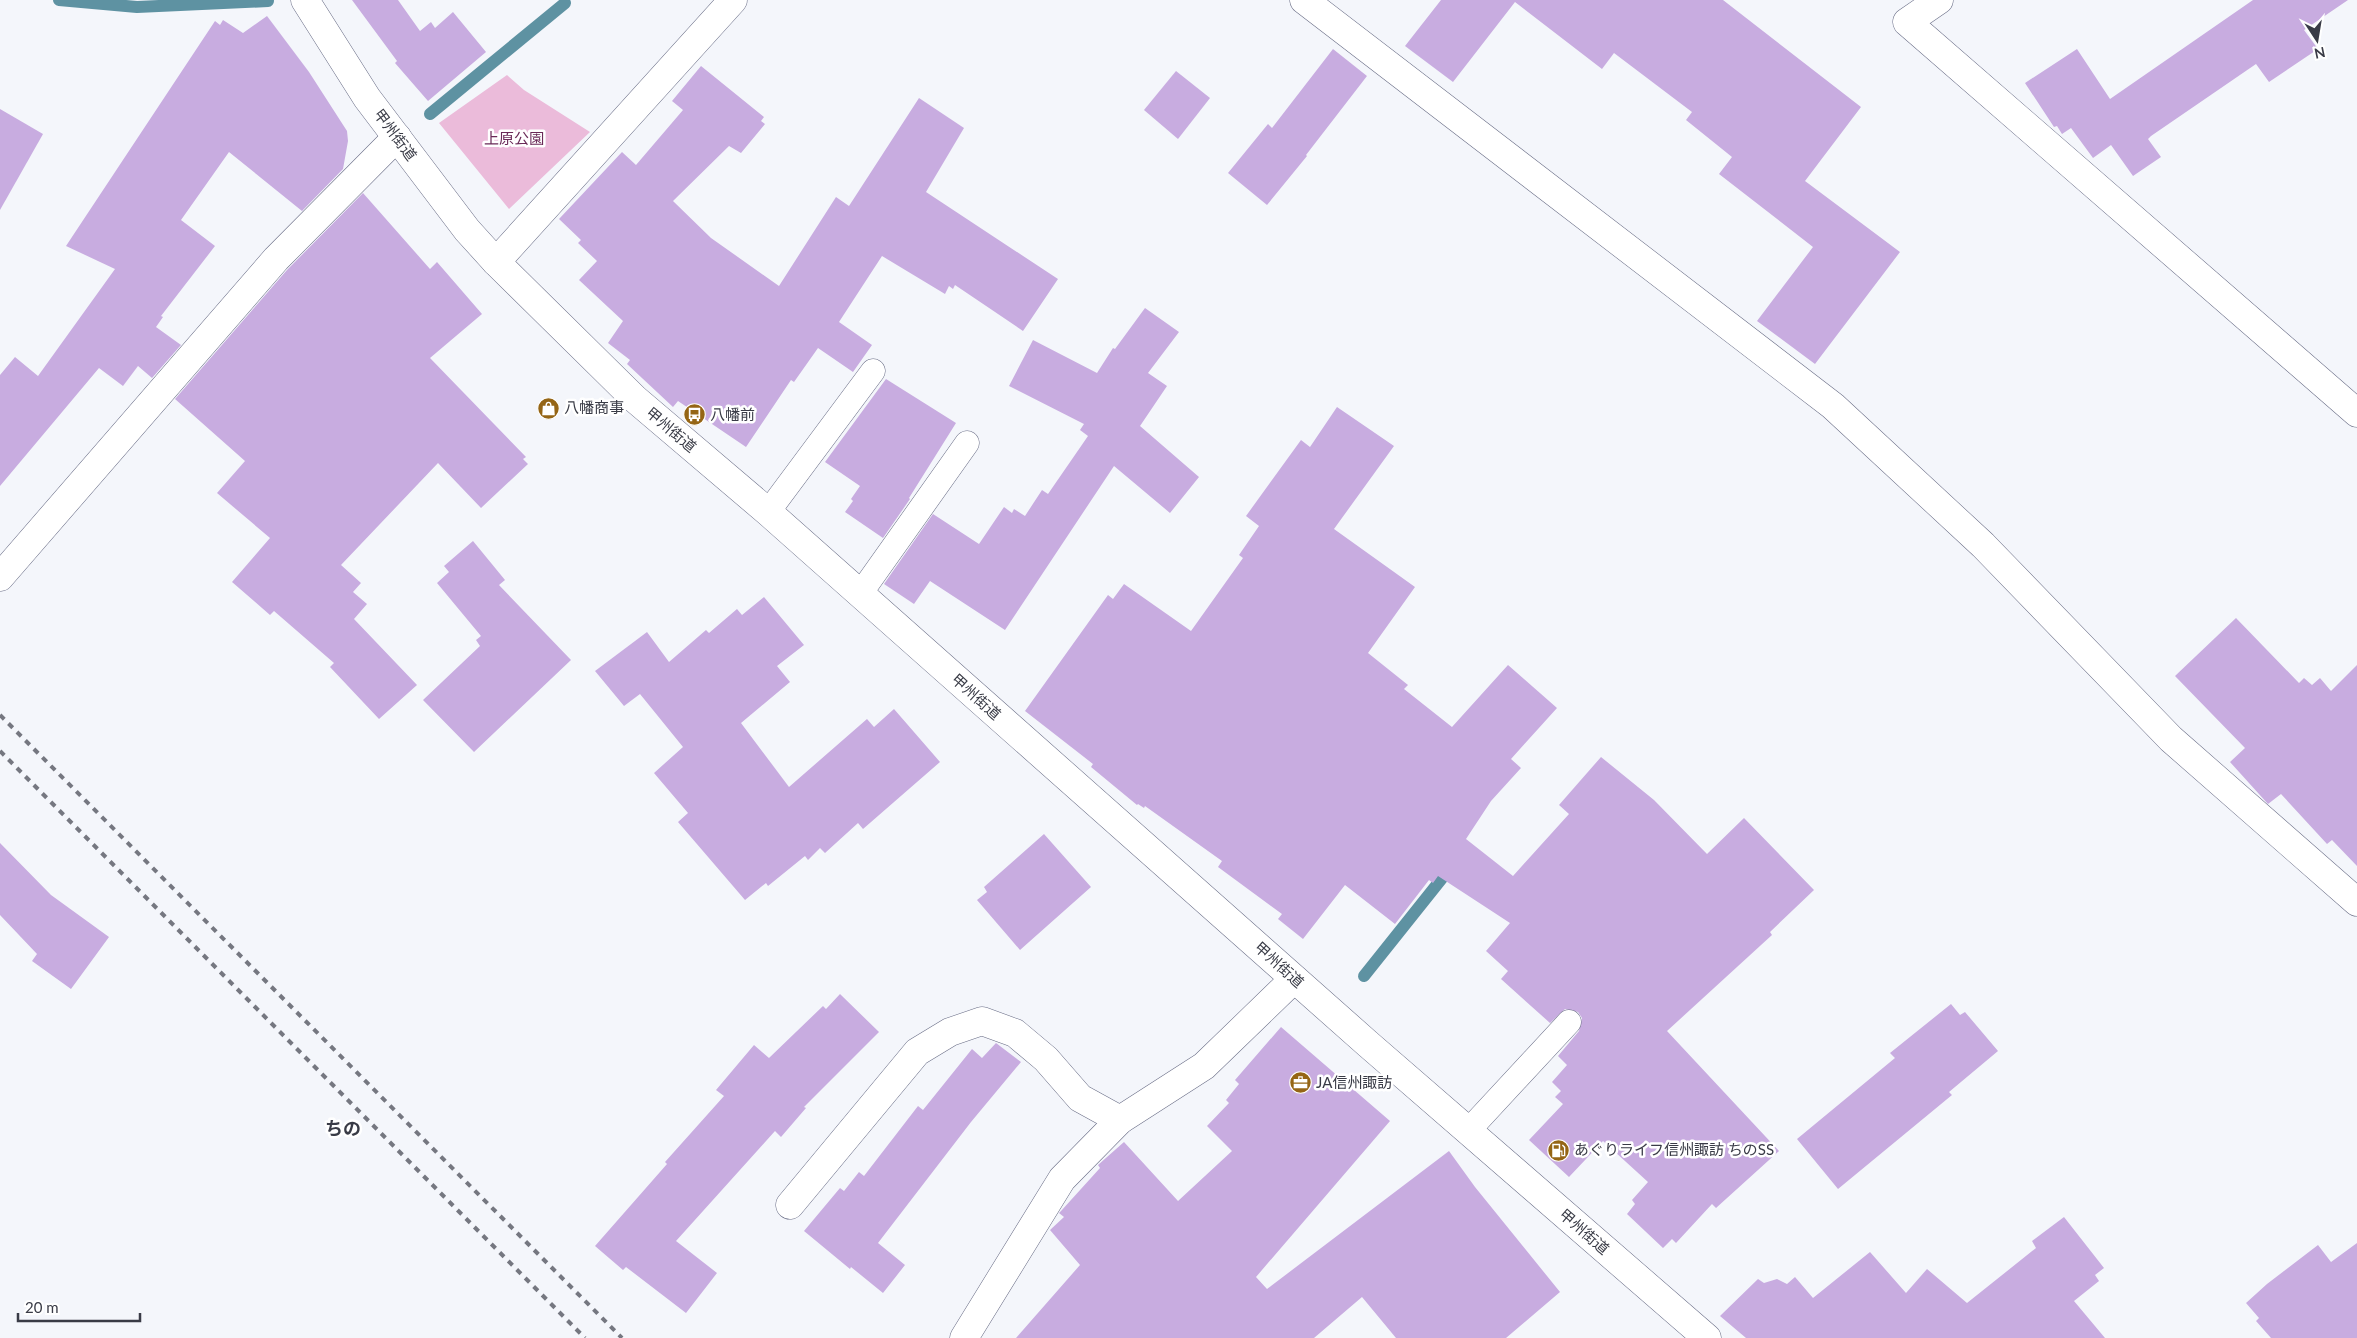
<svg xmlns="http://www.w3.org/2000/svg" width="2357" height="1338" viewBox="0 0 2357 1338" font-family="Lato,'Noto Sans JP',sans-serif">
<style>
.green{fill:#ebbbda}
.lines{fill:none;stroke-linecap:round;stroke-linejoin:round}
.stream{stroke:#5e92a2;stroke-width:12}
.building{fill:#c8ace0}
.service-casing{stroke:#686c85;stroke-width:25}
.minor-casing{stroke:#686c85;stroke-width:29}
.trunk-casing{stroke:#686c85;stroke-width:29}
.service{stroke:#fff;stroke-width:24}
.minor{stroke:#fff;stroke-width:28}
.trunk{stroke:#fff;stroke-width:28}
.rail{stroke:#757780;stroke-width:4;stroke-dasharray:6 6;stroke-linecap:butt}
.labels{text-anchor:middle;stroke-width:5;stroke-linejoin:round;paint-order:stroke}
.street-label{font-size:15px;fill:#393b46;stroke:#fff}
.park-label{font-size:15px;fill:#6a2a58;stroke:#fff}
.poi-label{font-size:15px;fill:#393b46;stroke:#fff;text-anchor:start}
.quarter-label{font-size:18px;font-weight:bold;fill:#393b46;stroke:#fff}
</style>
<rect width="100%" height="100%" fill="#f4f6fb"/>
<polygon class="green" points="507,75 524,90 590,132 509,209 439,123"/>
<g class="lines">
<g class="stream">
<polyline points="59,0 137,7 268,1"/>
<polyline points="430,114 565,3"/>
<polyline points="1364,976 1451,867"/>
</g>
</g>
<g class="building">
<polygon points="352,0 398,0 420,31 431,22 435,28 453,12 486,52 428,101 395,63 397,61"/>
<polygon points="1441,0 1723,0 1861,107 1805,181 1900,252 1815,364 1757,321 1813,247 1719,174 1732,157 1686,120 1692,112 1614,53 1602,69 1515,2 1453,82 1405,46"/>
<polygon points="2253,0 2348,0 2304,30 2318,49 2269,82 2256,64 2151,136 2148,139 2161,157 2133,176 2111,145 2093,158 2071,128 2062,134 2057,126 2054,127 2025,83 2077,49 2110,99"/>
<polygon points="267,16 309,72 347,131 348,141 343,169 302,211 229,152 181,220 215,246 161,316 163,317 156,327 181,345 152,378 138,366 123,386 99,368 0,486 0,375 15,357 38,376 115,269 66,246 215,21 220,25 223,20 243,33"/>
<polygon points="1333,49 1367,76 1306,155 1307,156 1267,205 1228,173 1268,124 1272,128"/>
<polygon points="701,66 764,117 761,121 765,124 741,153 729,146 673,201 711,238 779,286 836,197 849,206 919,98 964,128 926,192 1058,279 1023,331 955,285 953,289 949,286 945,294 882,256 839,322 872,345 853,372 818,348 794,382 791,380 746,447 678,401 673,407 627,364 630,360 608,343 623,321 579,280 597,261 578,243 581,240 559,219 622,152 636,165 683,110 672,101"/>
<polygon points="1176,71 1210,98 1178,139 1144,110"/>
<polygon points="0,109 43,134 0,210"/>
<polygon points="363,193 430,269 437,262 482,314 430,358 526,457 523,459 528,464 481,508 438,463 341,565 361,583 353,592 367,604 354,619 417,685 379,719 330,667 334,663 274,611 270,615 232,582 270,538 217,493 245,461 175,399 287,270"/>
<polygon points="1145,308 1179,332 1148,373 1167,386 1140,426 1199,477 1170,513 1114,466 1005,630 930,581 914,604 884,584 933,514 979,544 1004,507 1012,513 1014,509 1025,516 1042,490 1048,494 1088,436 1080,430 1084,424 1009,386 1033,340 1097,373 1113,348 1115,349"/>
<polygon points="886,379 956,423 909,498 910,499 883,538 845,512 853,501 851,499 860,486 825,462"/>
<polygon points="1337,407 1394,446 1334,529 1415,587 1368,653 1408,685 1404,689 1452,727 1508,665 1557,708 1511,759 1521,768 1491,801 1466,839 1513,876 1569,814 1559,805 1601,757 1654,800 1707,854 1744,818 1814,890 1770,932 1772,935 1667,1031 1779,1151 1716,1208 1712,1204 1676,1243 1672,1239 1663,1248 1627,1214 1635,1204 1632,1200 1648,1182 1603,1141 1569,1177 1529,1140 1563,1104 1555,1097 1561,1091 1552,1082 1567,1065 1558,1056 1579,1031 1582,1018 1578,1012 1565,1009 1550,1023 1501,979 1508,971 1486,951 1510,923 1438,876 1433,883 1429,880 1395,924 1345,885 1303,939 1278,919 1282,914 1218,867 1222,861 1145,806 1144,808 1138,804 1137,805 1091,767 1093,764 1025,711 1108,595 1113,599 1124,584 1191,631 1243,558 1239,555 1259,526 1246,516 1301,440 1310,447"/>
<polygon points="473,541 505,580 499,585 571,660 474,752 423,700 480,646 476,640 481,636 437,583 449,572 444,566"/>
<polygon points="764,597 804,645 777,666 790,682 741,723 789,787 867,719 874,727 894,709 940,762 863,829 858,823 825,853 820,848 808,860 805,856 768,886 766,883 745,900 678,822 688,813 654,773 683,747 640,694 624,706 595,671 647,632 669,662 706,630 709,633 737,609 742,615"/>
<polygon points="2236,618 2299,683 2304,678 2312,685 2320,678 2331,691 2357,665 2357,866 2332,840 2327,844 2281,794 2268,804 2230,762 2245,748 2175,676"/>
<polygon points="1044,834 1091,887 1020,950 977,900 987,892 984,887"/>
<polygon points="0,843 51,895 109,937 71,989 32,961 37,954 0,915"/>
<polygon points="840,994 879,1032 804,1107 806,1108 781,1137 775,1131 676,1241 717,1273 686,1313 626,1267 623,1270 595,1246 667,1164 665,1162 724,1096 716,1090 754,1045 769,1058 823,1006 826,1009"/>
<polygon points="1951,1004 1960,1015 1965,1012 1998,1051 1949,1092 1952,1095 1838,1189 1797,1139 1895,1058 1890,1053"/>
<polygon points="1281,1027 1390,1121 1256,1277 1267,1289 1449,1151 1475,1187 1560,1292 1506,1338 1396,1338 1362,1297 1314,1338 1016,1338 1080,1265 1050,1230 1064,1217 1059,1213 1061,1211 1100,1168 1098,1165 1124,1142 1178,1201 1232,1151 1207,1126 1229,1103 1226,1100 1239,1084 1235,1080"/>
<polygon points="996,1043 1021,1062 971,1122 878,1243 905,1265 883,1293 851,1267 850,1269 804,1231 840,1188 844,1191 859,1172 864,1176 918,1106 923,1110 972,1049 982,1058"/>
<polygon points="2064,1217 2104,1268 2095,1275 2099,1281 2074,1301 2105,1338 1746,1338 1720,1316 1758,1279 1764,1283 1777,1279 1787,1284 1795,1277 1813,1298 1870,1252 1906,1293 1927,1269 1967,1303 2036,1248 2032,1241"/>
<polygon points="2357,1243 2357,1338 2271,1338 2256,1321 2259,1318 2246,1303 2267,1284 2318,1245 2331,1262"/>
</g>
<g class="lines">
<defs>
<g id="service">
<polyline points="768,512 873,371"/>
<polyline points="860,594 967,443"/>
<polyline points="1468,1131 1569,1022"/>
</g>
<g id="minor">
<polyline points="1304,0 1833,406 1983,545 2171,739 2357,902"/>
<polyline points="1939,0 1907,22 2357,413"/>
<polyline points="496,262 733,0"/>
<polyline points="0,577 276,259 397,137"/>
<polyline points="790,1205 917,1052 950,1032 982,1021 1015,1033 1046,1059 1080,1098 1120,1120"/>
<polyline points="964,1338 1062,1179 1120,1120 1204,1066 1294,979"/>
</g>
<polyline id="trunk" points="305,0 367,98 467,230 496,262 635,399 768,512 1368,1044 1707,1338"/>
</defs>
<use href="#service" class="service-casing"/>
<use href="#minor" class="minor-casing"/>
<use href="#trunk" class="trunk-casing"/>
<use href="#service" class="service"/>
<use href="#minor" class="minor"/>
<use href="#trunk" class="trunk"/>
<g class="rail">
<polyline points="0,715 622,1338"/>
<polyline points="0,751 585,1338"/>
</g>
</g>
<defs>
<symbol id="shop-disc" viewBox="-11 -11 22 22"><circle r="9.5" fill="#956515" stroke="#fff"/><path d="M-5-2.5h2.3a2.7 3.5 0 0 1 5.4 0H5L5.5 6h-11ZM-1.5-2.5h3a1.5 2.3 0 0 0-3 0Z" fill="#fff"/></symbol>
<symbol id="bus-disc" viewBox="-11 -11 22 22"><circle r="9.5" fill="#956515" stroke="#fff"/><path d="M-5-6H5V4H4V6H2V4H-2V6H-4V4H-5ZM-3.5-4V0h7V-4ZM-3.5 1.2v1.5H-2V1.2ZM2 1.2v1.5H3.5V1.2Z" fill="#fff"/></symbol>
<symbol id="office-disc" viewBox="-11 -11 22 22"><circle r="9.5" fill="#956515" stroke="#fff"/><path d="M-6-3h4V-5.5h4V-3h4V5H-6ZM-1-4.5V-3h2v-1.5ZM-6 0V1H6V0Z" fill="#fff"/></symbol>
<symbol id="fuel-disc" viewBox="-11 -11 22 22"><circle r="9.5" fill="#956515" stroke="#fff"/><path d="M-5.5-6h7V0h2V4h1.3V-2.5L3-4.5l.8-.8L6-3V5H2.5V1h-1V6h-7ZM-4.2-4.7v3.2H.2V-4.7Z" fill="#fff"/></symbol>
</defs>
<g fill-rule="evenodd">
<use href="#shop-disc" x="536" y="396" width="25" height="25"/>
<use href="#bus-disc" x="682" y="402" width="25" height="25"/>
<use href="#office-disc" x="1288" y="1070" width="25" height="25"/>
<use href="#fuel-disc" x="1546" y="1138" width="25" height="25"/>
</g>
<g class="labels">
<g class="street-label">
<text transform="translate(395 135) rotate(53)" y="5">甲州街道</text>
<text transform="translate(671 430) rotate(40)" y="5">甲州街道</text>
<text transform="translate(976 697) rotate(42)" y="5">甲州街道</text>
<text transform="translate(1279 965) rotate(42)" y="5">甲州街道</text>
<text transform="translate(1584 1232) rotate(41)" y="5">甲州街道</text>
</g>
<g class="park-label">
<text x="514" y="144">上原公園</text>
</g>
<g class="poi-label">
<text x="564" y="413">八幡商事</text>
<text x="710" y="420">八幡前</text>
<text x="1316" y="1088">JA信州諏訪</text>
<text x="1574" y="1155">あぐりライフ信州諏訪 ちのSS</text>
</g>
<g class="quarter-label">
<text x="343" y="1135">ちの</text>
</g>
</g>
<g transform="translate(2317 40) rotate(168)" stroke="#ffffff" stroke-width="4" paint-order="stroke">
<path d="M0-4L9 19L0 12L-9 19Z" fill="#393b46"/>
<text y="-8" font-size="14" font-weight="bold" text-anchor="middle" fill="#393b46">N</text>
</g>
<path d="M18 1313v8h122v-8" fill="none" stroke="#393b46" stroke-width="2.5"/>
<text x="25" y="1313" font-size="15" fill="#393b46" stroke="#ffffff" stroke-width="4" paint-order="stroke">20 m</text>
</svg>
